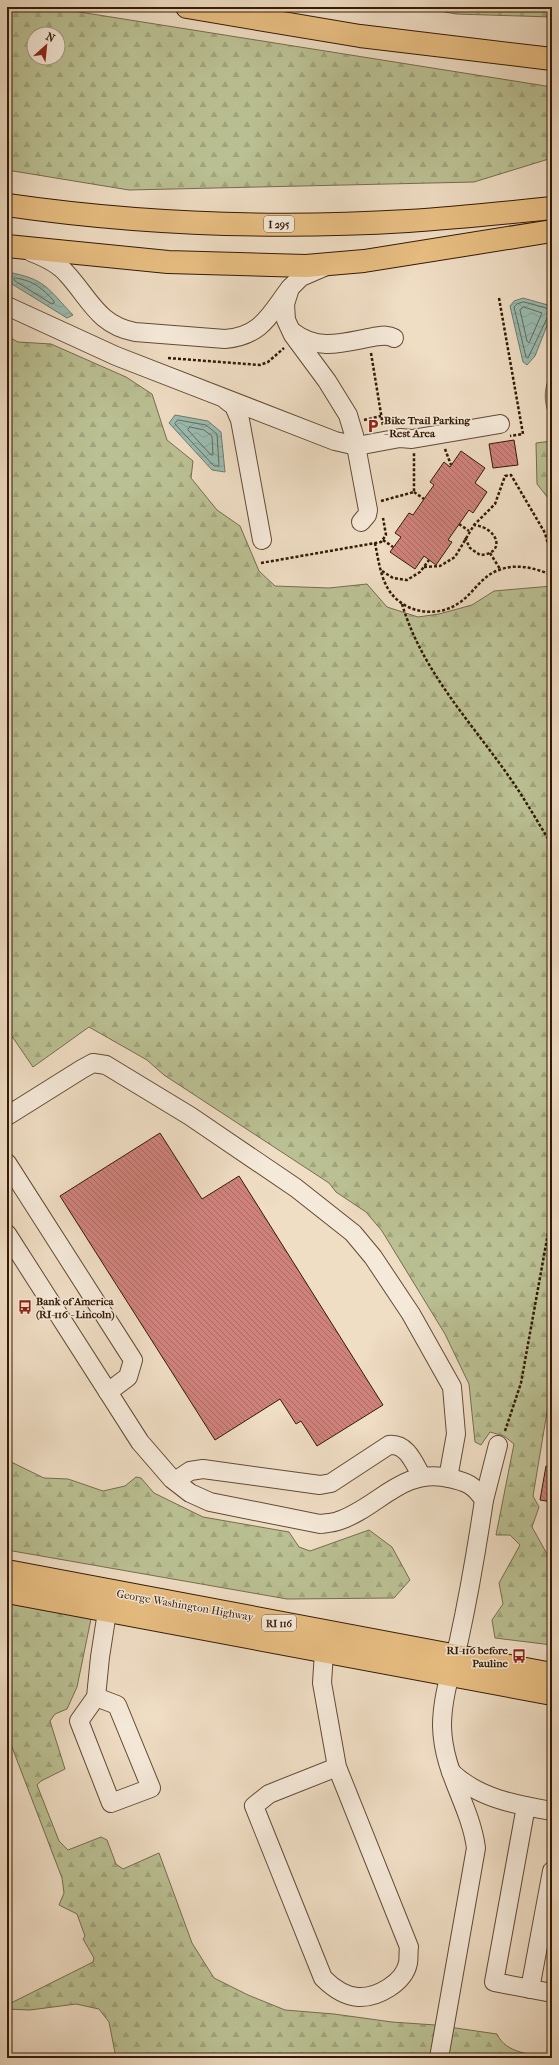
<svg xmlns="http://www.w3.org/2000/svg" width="559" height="2065" viewBox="0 0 559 2065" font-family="'IM FELL French Canon',serif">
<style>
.forest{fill:url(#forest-firs);stroke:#776d4c;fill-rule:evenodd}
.water{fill:url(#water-waves);stroke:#717b6c}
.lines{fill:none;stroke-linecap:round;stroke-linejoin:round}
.shore{stroke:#676b5b;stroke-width:1}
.building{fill:url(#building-back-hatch);stroke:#341a05}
.minor-casing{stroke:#634b35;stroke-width:20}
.major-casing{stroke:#341a05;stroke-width:24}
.highway-casing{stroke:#341a05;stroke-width:24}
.path{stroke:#341a05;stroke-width:2.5;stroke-dasharray:3 2;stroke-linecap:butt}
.minor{stroke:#f5e9d9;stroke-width:18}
.major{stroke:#e8be82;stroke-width:22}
.highway{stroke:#e8be82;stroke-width:22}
.labels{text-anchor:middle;stroke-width:3;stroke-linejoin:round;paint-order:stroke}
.shield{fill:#f5e9d9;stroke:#6e5845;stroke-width:1}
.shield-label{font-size:10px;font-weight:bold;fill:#341a05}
.poi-label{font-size:11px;font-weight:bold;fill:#341a05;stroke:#f5e9d9;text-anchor:start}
.street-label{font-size:11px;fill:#341a05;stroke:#f5e9d9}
</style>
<defs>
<pattern id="forest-firs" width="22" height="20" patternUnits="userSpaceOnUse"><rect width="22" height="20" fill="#bac093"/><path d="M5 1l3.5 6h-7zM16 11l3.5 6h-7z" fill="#a0a47d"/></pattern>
<pattern id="water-waves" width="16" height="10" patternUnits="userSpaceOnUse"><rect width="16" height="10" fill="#9abcb1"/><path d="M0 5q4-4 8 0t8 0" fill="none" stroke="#85a197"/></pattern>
<pattern id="building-back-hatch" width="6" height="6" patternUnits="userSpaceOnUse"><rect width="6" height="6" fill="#cf827c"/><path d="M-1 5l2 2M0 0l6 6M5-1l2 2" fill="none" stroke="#a96a64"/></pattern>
</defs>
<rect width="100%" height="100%" fill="#efddc4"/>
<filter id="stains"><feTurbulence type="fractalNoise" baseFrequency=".005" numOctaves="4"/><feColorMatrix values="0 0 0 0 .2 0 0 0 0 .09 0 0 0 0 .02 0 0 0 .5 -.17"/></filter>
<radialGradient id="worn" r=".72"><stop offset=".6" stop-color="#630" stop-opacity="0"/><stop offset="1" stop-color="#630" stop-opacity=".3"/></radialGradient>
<g class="forest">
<path d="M7,7H48L552,87V158L474,182L129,190L7,170ZM34,34H58V58H34Z"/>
<polygon points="418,7 552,7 552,17 456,14"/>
<polygon points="7,336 18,342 51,344 126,377 152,394 167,440 193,461 191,478 217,510 240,526 259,571 275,586 329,588 367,584 387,607 418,617 439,614 472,605 494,591 552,586 552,1382 533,1496 539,1507 532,1527 552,1563 552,1645 495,1638 492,1620 503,1604 499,1583 520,1545 510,1535 496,1535 514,1444 504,1436 490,1432 481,1445 475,1442 469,1384 445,1334 382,1231 366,1212 336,1192 329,1183 164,1075 147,1060 89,1027 33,1067 7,1029"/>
<path d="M552,369V423C543,400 543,392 552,369Z"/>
<polygon points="552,441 552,503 537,484 536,443"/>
<polygon points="7,1460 44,1478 68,1479 103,1491 125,1486 136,1477 141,1478 154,1493 203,1517 289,1532 299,1547 310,1551 369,1530 392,1547 410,1580 394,1598 287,1599 7,1550"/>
<path d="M7,1595L92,1614L77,1687L67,1709L55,1714L50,1721L65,1769L41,1781L37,1785L59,1841L68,1850L101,1837L107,1840L116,1864L123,1869L159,1853L192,1943L214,1978L248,1995L285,2010L334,2014L392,2022L435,2025L497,2034C506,2054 532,2054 551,2058H116L109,2022L99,2009L76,2004L30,2010L7,2009V2005L93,1962L94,1958L83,1939L85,1936L77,1914L59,1905L64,1893L62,1878L7,1734Z"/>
</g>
<g class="water">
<path d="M7,272C46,279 47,288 73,315L67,318L7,281Z"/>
<polygon points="523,298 548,305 552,308 552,313 535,356 527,365 523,362 510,306 514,301"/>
<polygon points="175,415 208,421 221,432 225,472 212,470 169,423"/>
</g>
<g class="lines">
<g class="shore">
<path d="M16,278C34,281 42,288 54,301V303L52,304L15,281L14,279Z"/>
<polygon points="524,302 546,308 550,312 528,358 526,357 514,307 517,304"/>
<polygon points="524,307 542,313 529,343 527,341 520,310"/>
<polygon points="178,420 206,425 217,434 219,466 214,466 175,424"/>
<polygon points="190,427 204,430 212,436 213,455 211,455 188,430"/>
</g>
</g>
<g class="building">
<polygon points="514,440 518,465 493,468 489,444"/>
<polygon points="461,451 485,468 475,483 487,492 473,513 469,510 448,540 452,542 436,565 424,556 415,569 390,552 401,537 395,533 409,513 413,515 424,499 434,485 430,482 444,462 450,467"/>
<polygon points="160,1133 202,1199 239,1176 383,1405 317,1446 301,1421 296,1424 280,1399 215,1440 60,1196"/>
<polygon points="546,1466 552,1466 552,1502 540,1500"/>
</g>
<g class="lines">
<defs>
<g id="minor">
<path d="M31,252C44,257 58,263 67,274C90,299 98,325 135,332L225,339C262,336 270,314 290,288"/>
<polyline points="324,267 301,277 290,288 285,304 286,320 293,335 327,381 348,415 354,435 368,510 367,515 361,522"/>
<polyline points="7,306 116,356 335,441 357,446 400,438 412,439 500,424"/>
<path d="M293,332C318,352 345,342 373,337C381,336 387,334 394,338"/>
<polyline points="226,400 234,406 240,420 262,540"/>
<polyline points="7,1116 82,1069 93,1063 106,1065 190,1116 296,1188 353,1233 373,1257 411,1314 452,1387 456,1434 448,1478"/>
<polyline points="7,1163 133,1360 128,1377 108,1392"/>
<path d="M7,1234L140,1442L172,1479L190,1493L210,1502L320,1524C326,1523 333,1523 338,1521C378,1508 402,1467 449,1478C467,1482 474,1485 484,1500C477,1547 469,1594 459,1640C452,1669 442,1696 442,1726C443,1773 470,1804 476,1848L439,2058"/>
<path d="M175,1481L190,1471L203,1469L320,1485L331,1483L389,1445C407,1443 414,1463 422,1477"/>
<polyline points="484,1500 498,1445"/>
<path d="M324,1652L322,1683L337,1767L409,1947C408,1952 409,1958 408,1963C404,1983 377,1998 358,1997C344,1996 332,1987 323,1978L254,1806L269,1794L337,1767"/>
<polyline points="96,1697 79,1721 111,1803 151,1788 117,1705 96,1697 100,1657 107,1612"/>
<path d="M451,1772C478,1798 516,1805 552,1811"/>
<polyline points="526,1806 494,1982 552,1993"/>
<polyline points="530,1989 552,1871"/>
</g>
<g id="major">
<polyline points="7,1571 552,1674"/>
<polyline points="7,1592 552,1694"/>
</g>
<g id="highway">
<polyline points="187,7 360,36 552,59"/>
<path d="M7,205C139,224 274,229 408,221C456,218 504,213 552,208"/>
<polyline points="7,246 168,262 306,266 364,261 552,231"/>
</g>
</defs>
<use href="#minor" class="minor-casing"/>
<use href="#major" class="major-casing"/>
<use href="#highway" class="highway-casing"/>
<g class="path">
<polyline points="499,298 523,434 510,436"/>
<polyline points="371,353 383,426"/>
<polyline points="168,358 260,365 268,362 284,348"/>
<polyline points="364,420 381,416"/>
<polyline points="445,449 451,465"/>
<polyline points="414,492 424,499"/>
<polyline points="381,501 414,492 414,453"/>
<polyline points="459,524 469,531"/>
<path d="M465,538L470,548L480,555C506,554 499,528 474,525"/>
<polyline points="383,540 393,547"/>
<path d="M375,543C378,558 380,574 387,587C401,613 436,619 459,603C474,593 481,576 499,570C517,563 534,568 552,575"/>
<polyline points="490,553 500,569"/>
<polyline points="261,563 381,542 386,535 383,518"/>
<polyline points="424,567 440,566 455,557 474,525 495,504 505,476 511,475 545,533 549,548 548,574"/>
<polyline points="382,571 393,578 407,580 420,572 429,560"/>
<path d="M402,604C422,671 471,722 510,778C525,799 538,823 552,845"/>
<polyline points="505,1431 521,1383 552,1211"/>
</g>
<use href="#minor" class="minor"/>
<use href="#major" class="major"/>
<use href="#highway" class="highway"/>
</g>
<defs>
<symbol id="parking-bare" viewBox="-9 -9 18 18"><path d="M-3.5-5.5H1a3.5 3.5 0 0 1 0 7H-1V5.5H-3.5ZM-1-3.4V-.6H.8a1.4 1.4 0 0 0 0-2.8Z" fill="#8f2418" stroke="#f5e9d9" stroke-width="2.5" paint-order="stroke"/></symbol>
<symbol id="bus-bare" viewBox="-9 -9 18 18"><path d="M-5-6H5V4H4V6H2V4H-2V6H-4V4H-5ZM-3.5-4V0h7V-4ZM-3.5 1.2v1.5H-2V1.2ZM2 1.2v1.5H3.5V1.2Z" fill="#8f2418" stroke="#f5e9d9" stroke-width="2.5" paint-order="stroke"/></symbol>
</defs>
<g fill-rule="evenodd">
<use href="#parking-bare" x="363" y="416" width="20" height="20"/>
<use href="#bus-bare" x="15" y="1297" width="20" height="20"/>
<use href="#bus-bare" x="509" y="1646" width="20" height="20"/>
</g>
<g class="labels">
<g class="shield">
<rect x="264" y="216" width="30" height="16" rx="3"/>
<rect x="262" y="1615" width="34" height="16" rx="3"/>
</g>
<g class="shield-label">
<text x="279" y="228">I 295</text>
<text x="279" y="1627">RI 116</text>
</g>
<g class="poi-label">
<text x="384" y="424">Bike Trail Parking<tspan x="384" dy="13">- Rest Area</tspan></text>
<text x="36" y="1305">Bank of America<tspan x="36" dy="13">(RI-116 - Lincoln)</tspan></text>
<text x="508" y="1654" text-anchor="end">RI-116 before<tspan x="508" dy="13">Pauline</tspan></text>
</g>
<g class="street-label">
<text transform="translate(185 1605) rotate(10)" y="4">George Washington Highway</text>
</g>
</g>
<rect width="559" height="2065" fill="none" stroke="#efddc4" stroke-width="24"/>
<rect x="8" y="8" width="543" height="2049" fill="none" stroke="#341a05" stroke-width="2"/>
<rect x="12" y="12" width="535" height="2041" fill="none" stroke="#341a05"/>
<g transform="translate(46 46) rotate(27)"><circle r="19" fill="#f5e9d9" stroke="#a89684"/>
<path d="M0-3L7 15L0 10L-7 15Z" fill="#8f2418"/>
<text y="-6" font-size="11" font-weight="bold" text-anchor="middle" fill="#341a05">N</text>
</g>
<rect width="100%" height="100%" filter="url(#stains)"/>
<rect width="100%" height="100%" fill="url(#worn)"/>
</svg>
